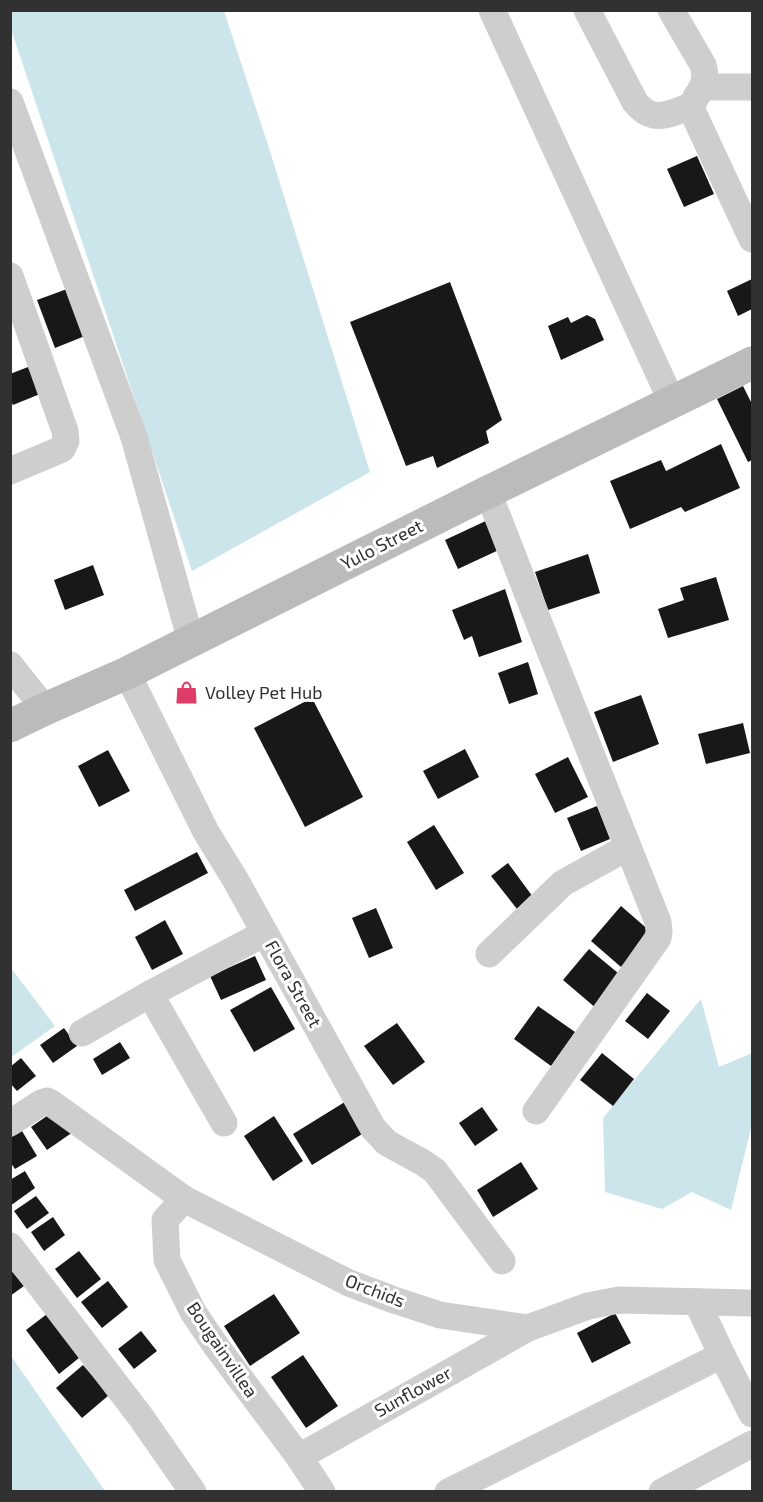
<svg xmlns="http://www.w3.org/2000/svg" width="763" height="1502" viewBox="0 0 763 1502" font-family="'Exo 2',sans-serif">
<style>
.water{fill:#cbe5ea}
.building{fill:#181818}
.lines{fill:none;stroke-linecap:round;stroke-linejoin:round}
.street{stroke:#cecece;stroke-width:27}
.secondary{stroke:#bbb;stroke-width:33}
.labels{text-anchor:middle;stroke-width:6;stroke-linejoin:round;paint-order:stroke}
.street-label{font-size:18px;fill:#313131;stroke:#fff}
.poi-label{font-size:18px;fill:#313131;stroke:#fff;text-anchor:start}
</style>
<rect width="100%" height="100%" fill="#fff"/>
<g class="water">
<polygon points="10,11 224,11 268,145 370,472 192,571 11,29"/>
<polygon points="11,968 55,1026 11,1057 10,1057"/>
<polygon points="701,999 719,1067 752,1053 752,1124 731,1210 692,1192 662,1209 605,1192 603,1118"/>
<polygon points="11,1356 105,1491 11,1491"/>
</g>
<g class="building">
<polygon points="697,156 714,194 684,207 667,169"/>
<polygon points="752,279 752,309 738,316 727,291"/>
<polygon points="450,282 502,420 486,431 489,443 437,468 433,456 406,466 350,322"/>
<polygon points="67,289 85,336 55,348 37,300"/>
<polygon points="587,315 595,319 604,340 561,360 548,326 568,317 571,323"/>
<polygon points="28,367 40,394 13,405 10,399 10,374"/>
<polygon points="743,386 752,404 752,460 748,462 717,399"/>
<polygon points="721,444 740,488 685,512 681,507 630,529 610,481 661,460 666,471"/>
<polygon points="490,519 503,548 458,569 445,540"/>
<polygon points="588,554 600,593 548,610 535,572"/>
<polygon points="93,565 104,595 65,610 54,580"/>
<polygon points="716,577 729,620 668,638 658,609 684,600 680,588"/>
<polygon points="505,589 522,642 479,657 472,636 464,640 452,610"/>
<polygon points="528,662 538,694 509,704 498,673"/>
<polygon points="641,695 659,744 613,762 594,712"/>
<polygon points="312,698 363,797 305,827 254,728"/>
<polygon points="743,723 750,753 706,764 698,734"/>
<polygon points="465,749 479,777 438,799 423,771"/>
<polygon points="108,750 130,791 99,807 78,766"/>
<polygon points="568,757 588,797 555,813 535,774"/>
<polygon points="597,806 610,839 581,851 567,818"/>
<polygon points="434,825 464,873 436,890 407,842"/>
<polygon points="197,852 208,873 135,911 124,890"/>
<polygon points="508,863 533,897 517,909 491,876"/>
<polygon points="621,906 651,932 621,967 591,941"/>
<polygon points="376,908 393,948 369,958 352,918"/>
<polygon points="165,920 183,954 152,970 135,937"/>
<polygon points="589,949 624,978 597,1009 563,980"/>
<polygon points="255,956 266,980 221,1000 210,976"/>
<polygon points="271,987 295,1029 254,1052 230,1010"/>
<polygon points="647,993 670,1011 648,1039 625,1021"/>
<polygon points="538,1006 575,1032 551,1066 514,1039"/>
<polygon points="397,1023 425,1062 393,1085 364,1046"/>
<polygon points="64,1028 77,1046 53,1063 40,1045"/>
<polygon points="120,1042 130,1058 102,1075 93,1059"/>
<polygon points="602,1053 634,1079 613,1106 580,1080"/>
<polygon points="21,1058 36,1076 17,1091 10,1083 10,1067"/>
<polygon points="348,1100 367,1131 312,1165 293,1134"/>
<polygon points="482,1107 498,1130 475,1146 459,1123"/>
<polygon points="57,1109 73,1132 47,1150 31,1127"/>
<polygon points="274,1116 303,1161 273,1181 244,1136"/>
<polygon points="22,1131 37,1156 15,1169 10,1162 10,1138"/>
<polygon points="521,1162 538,1189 493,1217 477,1190"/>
<polygon points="25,1171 35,1188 10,1206 10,1180"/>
<polygon points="36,1196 49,1213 27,1229 14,1211"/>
<polygon points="53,1217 65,1235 44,1251 31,1232"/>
<polygon points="79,1251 101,1279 77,1298 55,1269"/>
<polygon points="10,1269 24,1286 10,1296"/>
<polygon points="108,1281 128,1307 102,1328 81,1302"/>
<polygon points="274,1294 300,1333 250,1366 224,1326"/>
<polygon points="615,1313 631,1343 592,1363 577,1333"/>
<polygon points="47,1314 79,1358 59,1374 26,1330"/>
<polygon points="141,1331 157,1351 134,1369 118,1349"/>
<polygon points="303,1355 338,1406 306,1428 271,1377"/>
<polygon points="83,1365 109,1395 82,1418 56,1388"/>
</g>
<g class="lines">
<g class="street">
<polyline points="492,10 672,402"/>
<path d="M587,10L635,102C648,118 659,118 678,111C682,109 688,108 691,105C693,103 695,99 696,97C704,86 707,77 703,65L671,10"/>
<polyline points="703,87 752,87"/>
<polyline points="10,102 134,437 191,641"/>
<polyline points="690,106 752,239"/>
<polyline points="10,276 65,431 66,441 62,449 10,471"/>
<polyline points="488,492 539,623 658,922 659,931 658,938 536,1111"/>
<polyline points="10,665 45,709"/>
<polyline points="127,673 206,832 235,879 373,1128 387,1143 422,1162 435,1171 502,1261"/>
<polyline points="489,954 563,883 628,847"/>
<polyline points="150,994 224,1123"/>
<polyline points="82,1033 150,994 265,933"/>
<polyline points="10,1123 41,1103 47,1101 51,1103 184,1199 349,1283 394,1300 440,1315 528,1328 588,1306 619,1300 752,1303"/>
<polyline points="184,1199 165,1220 167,1260 193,1312 216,1346 299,1457 322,1492"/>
<polyline points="10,1246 140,1416 193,1492"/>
<polyline points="697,1302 722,1355 752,1414"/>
<polyline points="299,1457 528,1328"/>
<polyline points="448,1492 722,1355"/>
<polyline points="662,1492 752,1444"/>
</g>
<polyline class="secondary" points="10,726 45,709 127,673 488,492 752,363"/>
</g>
<defs>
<symbol id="shop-bare" viewBox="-9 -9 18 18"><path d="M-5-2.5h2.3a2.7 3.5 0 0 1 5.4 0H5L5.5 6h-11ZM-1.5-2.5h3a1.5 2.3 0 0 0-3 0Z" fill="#e03c6a" stroke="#fff" stroke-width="2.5" paint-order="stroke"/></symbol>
</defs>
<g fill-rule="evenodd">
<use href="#shop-bare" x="170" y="676" width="33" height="33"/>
</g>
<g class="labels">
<g class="street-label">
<text transform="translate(382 545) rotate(-27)" y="6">Yulo Street</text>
<text transform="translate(293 984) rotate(61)" y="6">Flora Street</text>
<text transform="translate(375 1291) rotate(21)" y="6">Orchids</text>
<text transform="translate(222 1350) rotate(56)" y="6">Bougainvillea</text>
<text transform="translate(413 1392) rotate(-29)" y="6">Sunflower</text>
</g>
<g class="poi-label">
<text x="205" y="699">Volley Pet Hub</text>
</g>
</g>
<rect width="763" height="1502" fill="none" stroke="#313131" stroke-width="24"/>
</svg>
